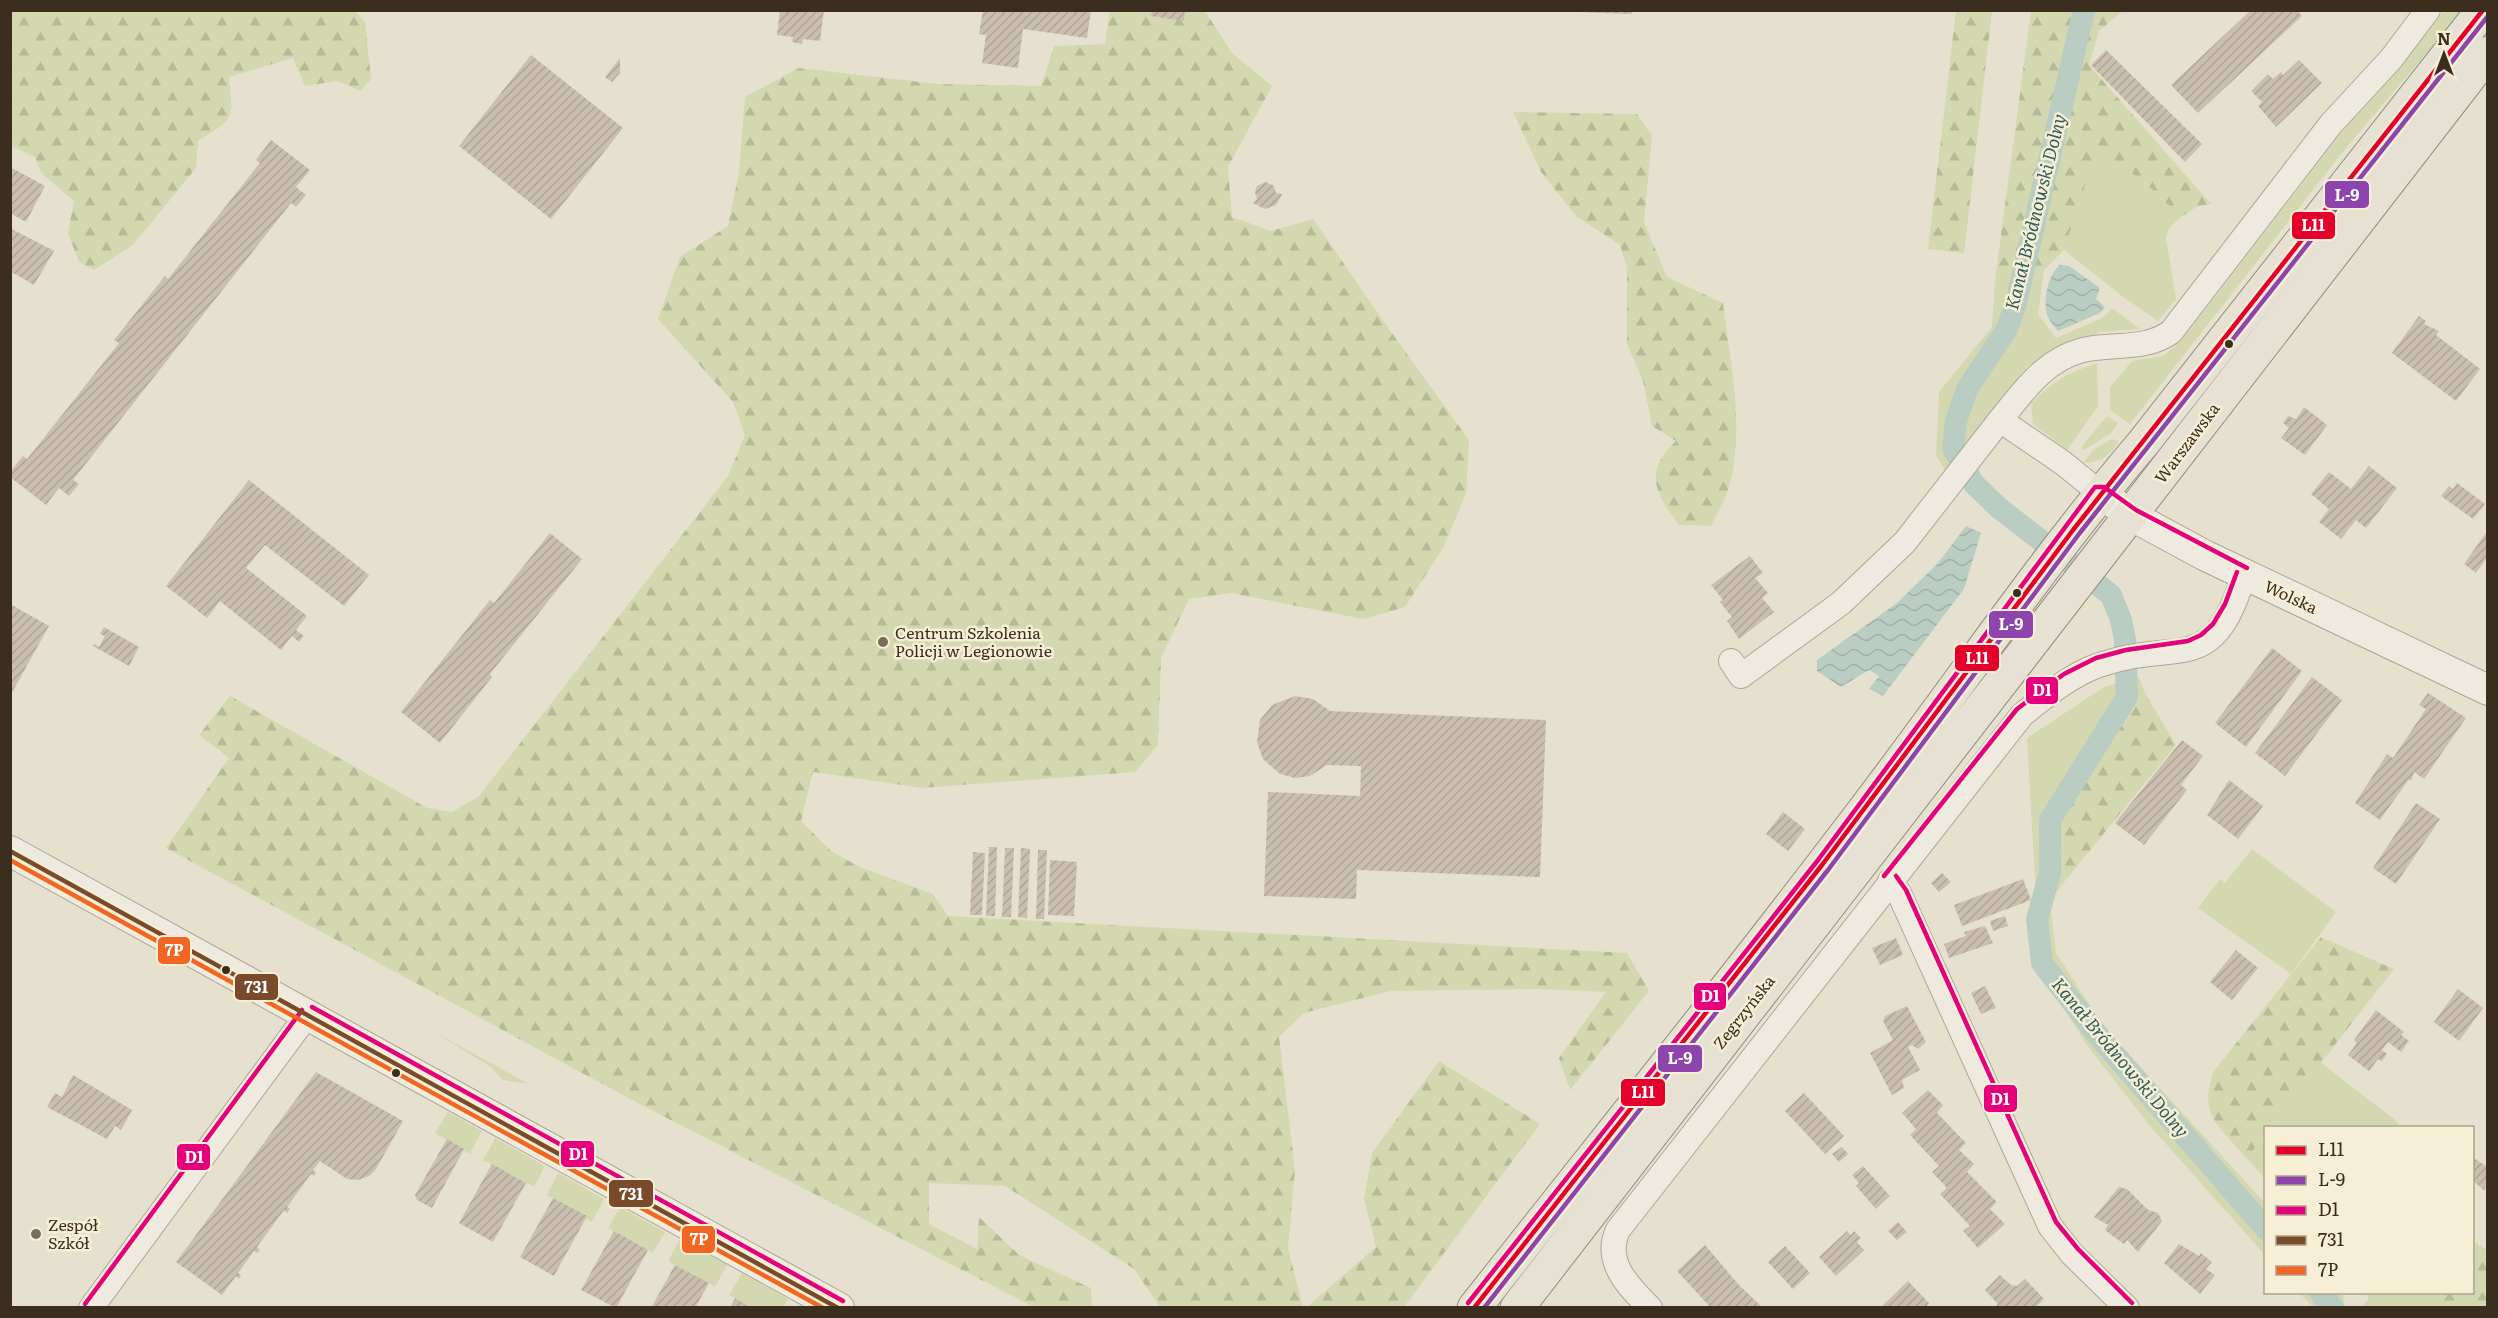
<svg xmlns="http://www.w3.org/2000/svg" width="2498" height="1318" viewBox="0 0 2498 1318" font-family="Literata,serif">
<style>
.grass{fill:#d4d8b0}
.forest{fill:url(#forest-firs)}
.water{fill:url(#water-waves)}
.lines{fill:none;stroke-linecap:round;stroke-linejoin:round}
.canal{stroke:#b9cdc2;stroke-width:22}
.building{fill:url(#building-hatch)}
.minor-casing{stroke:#aca597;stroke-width:26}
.tertiary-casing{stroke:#aca597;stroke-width:32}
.primary-casing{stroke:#918b7e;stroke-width:35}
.minor{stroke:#eeeae0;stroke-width:24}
.tertiary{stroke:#eeeae0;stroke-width:30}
.primary{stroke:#e6e1d2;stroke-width:33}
.bus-1-casing{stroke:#f7efd5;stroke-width:9}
.bus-2-casing{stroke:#f7efd5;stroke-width:9}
.bus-3-casing{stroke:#f7efd5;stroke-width:9}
.bus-4-casing{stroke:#f7efd5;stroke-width:9}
.bus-5-casing{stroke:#f7efd5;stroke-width:9}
.bus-1{stroke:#e4002b;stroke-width:4.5}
.bus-2{stroke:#8e44ad;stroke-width:4.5}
.bus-3{stroke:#e5007d;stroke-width:4.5}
.bus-4{stroke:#7a4b2a;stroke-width:4.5}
.bus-5{stroke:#f26522;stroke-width:4.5}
.bus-dot{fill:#3c2e1e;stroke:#f7efd5;stroke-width:2}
.poi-dot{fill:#786d5c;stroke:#f7efd5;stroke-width:2}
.labels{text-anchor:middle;stroke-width:5;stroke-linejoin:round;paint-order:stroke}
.street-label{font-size:16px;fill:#3c2e1e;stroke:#f7efd5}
.poi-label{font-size:16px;fill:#3c2e1e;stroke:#f7efd5;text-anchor:start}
.water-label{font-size:18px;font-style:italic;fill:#2d5c5c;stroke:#f7efd5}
.line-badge{stroke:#f7efd5;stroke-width:2}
.badge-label{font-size:16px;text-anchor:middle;font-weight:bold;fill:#fff}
</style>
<defs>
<pattern id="forest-firs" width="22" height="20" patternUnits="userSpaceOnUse" patternTransform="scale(1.5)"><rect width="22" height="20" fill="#d4d8b0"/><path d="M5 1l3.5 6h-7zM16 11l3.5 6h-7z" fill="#b7ba97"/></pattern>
<pattern id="water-waves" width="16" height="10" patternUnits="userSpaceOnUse" patternTransform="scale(1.5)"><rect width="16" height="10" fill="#b9cdc2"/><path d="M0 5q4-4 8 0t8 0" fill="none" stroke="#a0b0a6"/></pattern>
<pattern id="building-hatch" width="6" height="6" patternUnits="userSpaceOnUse" patternTransform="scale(1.5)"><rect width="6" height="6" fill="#cabfaf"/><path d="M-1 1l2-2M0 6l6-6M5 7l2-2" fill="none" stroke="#aea496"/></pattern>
</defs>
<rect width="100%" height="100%" fill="#e6e1ce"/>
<g class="grass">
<polygon points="2444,11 2462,11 2342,153 2130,424 2110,410 2110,387 2132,361 2163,356 2182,340 2349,123 2399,67"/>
<path d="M2093,157C2130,163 2154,192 2181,217L2170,227L2166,237L2176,299L2158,321L2122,296L2064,250Z"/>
<polygon points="2044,270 2038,314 2056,338 2104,317 2112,308 2140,329 2097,332 2097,337 2079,340 2051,351 2028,366 1945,470 1936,456 1939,392 1992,327 1995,280"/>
<path d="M2097,363L2098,406L2067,450L2033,424L2031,404C2052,381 2068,373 2097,363Z"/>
<polygon points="2107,416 2118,423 2111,433 2084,450 2082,446"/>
<path d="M2112,439L2119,441C2109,456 2102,462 2083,463L2093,450Z"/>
<polygon points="2139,677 2145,693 2065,807 2062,822 2065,881 2050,901 2056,953 2104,1027 2265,1203 2265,1255 2150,1126 2089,1048 2034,962 2028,939 2031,900 2036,898 2027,738 2104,687"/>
<polygon points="2252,849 2336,912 2291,974 2198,908 2220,879 2225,883"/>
<polygon points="434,1032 529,1084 503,1080 491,1067"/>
<polygon points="2320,1062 2399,1123 2396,1128 2271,1128"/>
<polygon points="448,1112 482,1131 470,1154 435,1133"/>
<polygon points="2265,1134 2265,1178 2247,1159"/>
<polygon points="495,1138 545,1166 534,1187 483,1160"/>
<polygon points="558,1173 604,1199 592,1222 547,1195"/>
<polygon points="620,1207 665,1232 653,1253 608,1228"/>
<polygon points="680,1239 727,1265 715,1287 668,1261"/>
<polygon points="742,1273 788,1299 783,1307 752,1307 729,1295"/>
<polygon points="2299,1293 2343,1293 2344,1305 2341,1307 2313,1307"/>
<polygon points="2365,1293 2431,1293 2419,1307 2362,1307 2369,1298"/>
</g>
<g class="forest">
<path d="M355,11L365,22L371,79L360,91L337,81L305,86L293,58L229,77C233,121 236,117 198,141L196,168L133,245L94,270L79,262L68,233L74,201L42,174L35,157L11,146V11Z"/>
<polygon points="1110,11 1205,11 1232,53 1272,86 1228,167 1232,217 1271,231 1313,219 1384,322 1469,440 1466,494 1443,548 1405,607 1363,619 1231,593 1189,599 1161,658 1158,745 1135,772 922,788 813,772 801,821 831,851 860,867 933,894 948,916 1627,953 1649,991 1570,1090 1559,1058 1606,992 1536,989 1390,991 1304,1013 1279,1037 1295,1170 1288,1248 1303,1307 1160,1307 1134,1269 1005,1186 929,1183 929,1224 977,1249 979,1217 1019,1255 1091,1288 1092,1307 1034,1307 632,1100 166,848 229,758 199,735 230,696 427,808 452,812 479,796 728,476 745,435 733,402 658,319 680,257 728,226 739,172 745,97 799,68 938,84 1041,86 1054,46 1105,44"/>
<polygon points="1956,11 1992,11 1964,253 1928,249"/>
<path d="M2031,11H2123L2099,31L2089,65L2211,204L2198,206L2181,217C2155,193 2130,163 2094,157L2064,250L2044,270L1995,280Z"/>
<path d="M1513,112L1637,114L1652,136L1644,222L1667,277L1723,303C1730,361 1744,421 1731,479C1728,495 1718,511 1711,526L1679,525C1655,493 1643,472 1676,441L1652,426L1643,381L1627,344V268L1620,245L1576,216L1541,172Z"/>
<polygon points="2145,693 2176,745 2065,881 2062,822 2065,807"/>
<path d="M2321,937L2394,969L2271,1127L2266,1128L2265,1134L2247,1159C2220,1126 2197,1116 2214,1071Z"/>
<polygon points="1439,1061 1540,1124 1404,1307 1307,1307 1376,1247 1364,1199 1372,1153"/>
<polygon points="2473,1241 2487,1250 2487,1307 2419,1307 2431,1293 2472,1292"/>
</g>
<g class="water">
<path d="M2060,265L2069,266L2100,288L2096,299L2105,307L2100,313L2058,331C2055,327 2051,323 2049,319C2041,305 2048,274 2060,265Z"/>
<polygon points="1966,526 1981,533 1964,589 1883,696 1869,689 1879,676 1869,670 1841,687 1817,671 1817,660 1897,603 1938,563"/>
</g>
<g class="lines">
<g class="canal">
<polyline points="2084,10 2016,303 2007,329 1967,389 1956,421 1953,448 1974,484 1999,508 2111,595 2121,620 2125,640 2127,697 2050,820 2050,873 2037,919 2042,963 2100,1038 2266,1229"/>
<polyline points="2320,1292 2333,1308"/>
</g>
</g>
<g class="building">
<polygon points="780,10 824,10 820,41 803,39 802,44 792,42 793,37 777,35"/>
<polygon points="983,10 1091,10 1087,38 1023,29 1018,68 982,63 986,35 979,34"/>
<polygon points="1152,10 1185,10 1184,21 1151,16"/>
<polygon points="1579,10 1632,10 1632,14 1579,12"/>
<polygon points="2251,10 2297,10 2302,16 2198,113 2171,85"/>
<polygon points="2106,50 2202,144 2185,162 2091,65"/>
<polygon points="531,55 623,128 551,219 459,146"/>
<polygon points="620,58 620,73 612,82 605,77"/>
<polygon points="2299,60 2322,83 2276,127 2258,106 2262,102 2251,91 2268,74 2273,79 2281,72 2283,75"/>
<polygon points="271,140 310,170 296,187 306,195 296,207 291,203 73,480 79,484 69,496 59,488 46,505 10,477 10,472 23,456 27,459 119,343 114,340 165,276 168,279 260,163 256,160"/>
<polygon points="10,167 45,186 26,222 10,213"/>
<polygon points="1266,182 1274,186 1276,193 1282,194 1276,205 1265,209 1253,203 1257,199 1255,192 1257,186"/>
<polygon points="10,228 54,251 34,285 10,271"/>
<polygon points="2419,316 2426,321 2424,324 2439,331 2436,335 2480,369 2456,401 2392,353"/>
<polygon points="2304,407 2327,425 2305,455 2281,438 2289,428 2283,423 2288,416 2296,419"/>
<polygon points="2369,466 2397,488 2366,528 2356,520 2341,539 2319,522 2329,509 2311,494 2329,472 2351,489"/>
<polygon points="249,480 369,575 344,606 265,545 246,568 307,616 296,630 304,636 299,642 292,636 281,650 220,601 207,618 166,586"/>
<polygon points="2457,483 2485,504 2473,519 2441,496 2449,486 2453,489"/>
<polygon points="2488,530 2488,556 2476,573 2464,564"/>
<polygon points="550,533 582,559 490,674 492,677 440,743 401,712 490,600 494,603"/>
<polygon points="1750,556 1763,573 1755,578 1768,593 1762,598 1774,612 1739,639 1727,621 1732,617 1720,602 1723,600 1711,585"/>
<polygon points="10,604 49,626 10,696"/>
<polygon points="104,627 139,647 129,666 93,646 94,644 99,647 105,636 100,634"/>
<polygon points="2272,648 2302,671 2246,747 2215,723"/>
<polygon points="2312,677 2342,700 2285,776 2255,753"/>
<polygon points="2428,693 2466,718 2424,779 2414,772 2411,781 2409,779 2380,820 2355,803 2387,754 2393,758 2426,709 2419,705"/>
<polygon points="1295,696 1313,699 1330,711 1546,720 1540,877 1357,870 1356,899 1264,896 1268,792 1360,796 1361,766 1327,765 1310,776 1295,778 1280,774 1263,759 1257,742 1260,720 1272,705"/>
<polygon points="2182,740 2203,756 2181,785 2187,790 2144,845 2115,823"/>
<polygon points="2229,780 2263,806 2238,839 2207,815"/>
<polygon points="2416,803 2440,819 2396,884 2373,868"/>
<polygon points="1783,812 1805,829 1788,851 1766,834"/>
<polygon points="989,847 997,847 995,916 986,916"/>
<polygon points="1005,848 1014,848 1011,917 1002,917"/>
<polygon points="1021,848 1030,849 1027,918 1018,917"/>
<polygon points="1038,850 1047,850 1044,919 1036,919"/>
<polygon points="973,852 985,853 982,915 970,915"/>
<polygon points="1050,860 1077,862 1074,916 1048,915"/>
<polygon points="1942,873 1951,882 1939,892 1931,883"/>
<polygon points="2023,879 2031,900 1962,926 1954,905"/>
<polygon points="2005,916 2008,926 1993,931 1990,921"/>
<polygon points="1985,926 1993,943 1949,958 1944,944 1966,936 1964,932"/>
<polygon points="1896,938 1903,955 1880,965 1872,948"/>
<polygon points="2236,950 2258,968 2232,1000 2210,982"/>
<polygon points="1985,986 1996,1008 1981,1014 1971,993"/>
<polygon points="2458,989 2483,1008 2459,1041 2434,1022"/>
<polygon points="1907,1006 1926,1042 1918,1049 1912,1045 1908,1047 1920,1070 1902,1080 1904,1088 1892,1095 1870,1053 1893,1040 1883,1021 1885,1016"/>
<polygon points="2376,1010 2404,1032 2401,1035 2409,1041 2401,1052 2388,1042 2382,1050 2387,1054 2382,1061 2378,1059 2369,1071 2348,1055 2357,1043 2354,1040"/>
<polygon points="316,1072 403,1121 376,1169 369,1176 358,1180 347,1179 320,1161 313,1170 316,1173 314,1176 311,1174 287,1207 290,1209 287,1213 284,1210 257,1247 260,1250 257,1253 254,1251 238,1273 241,1275 239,1279 236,1276 222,1295 176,1262"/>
<polygon points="73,1075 132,1110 121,1130 115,1126 107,1139 47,1107 55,1093 62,1097"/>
<polygon points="1928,1090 1943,1105 1937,1113 1966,1143 1959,1150 1974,1164 1967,1172 1997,1202 1990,1209 2005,1224 1978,1248 1963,1231 1970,1226 1940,1194 1947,1188 1932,1172 1939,1166 1910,1135 1916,1129 1902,1113"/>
<polygon points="1804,1093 1844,1136 1825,1154 1785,1111"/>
<polygon points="447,1139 464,1149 432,1208 417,1200 415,1195"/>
<polygon points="1842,1147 1848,1154 1839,1162 1832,1154"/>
<polygon points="2472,1157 2488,1167 2485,1191 2472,1180"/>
<polygon points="492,1164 526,1183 493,1242 459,1223"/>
<polygon points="1863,1166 1890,1196 1876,1209 1856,1186 1859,1183 1852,1175"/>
<polygon points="2119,1187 2127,1189 2148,1210 2158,1213 2162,1221 2138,1252 2127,1240 2124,1244 2114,1237 2105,1230 2108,1225 2094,1217"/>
<polygon points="553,1198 587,1216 554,1276 520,1257"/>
<polygon points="1898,1222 1907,1232 1897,1240 1888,1231"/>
<polygon points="614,1231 648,1250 616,1308 581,1290"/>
<polygon points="1847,1231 1851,1235 1854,1231 1861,1238 1857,1242 1864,1250 1836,1276 1819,1257"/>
<polygon points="2179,1244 2199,1256 2201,1253 2212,1262 2206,1269 2215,1275 2200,1294 2164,1263"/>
<polygon points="1705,1245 1739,1285 1763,1308 1711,1308 1677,1271"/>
<polygon points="1785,1246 1810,1273 1793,1289 1768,1262"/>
<polygon points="675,1265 709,1283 704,1292 695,1308 651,1308"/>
<polygon points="2000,1275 2011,1285 2017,1286 2025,1279 2044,1299 2035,1308 1994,1308 1998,1304 1985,1290"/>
<polygon points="1908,1281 1929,1303 1925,1308 1885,1308 1883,1305"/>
<polygon points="735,1298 752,1308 730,1308"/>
</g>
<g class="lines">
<defs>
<g id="minor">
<path d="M2000,420C2024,391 2044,360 2083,350C2114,343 2144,351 2171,332L2331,124L2391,59L2428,10"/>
<polyline points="1731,661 1741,676 1841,603 1905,542 2000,420 2063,463 2100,493"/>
<polyline points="1890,881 1899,893 2050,1226 2072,1254 2127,1308"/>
<polyline points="91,1308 308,1014"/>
<path d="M1650,1308C1628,1286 1603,1261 1618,1230L2022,715C2045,696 2071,675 2099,665C2180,637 2212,679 2244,575"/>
</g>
<g id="tertiary">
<polyline points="2100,493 2132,516 2204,555 2488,690"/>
<polyline points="10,851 839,1308"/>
</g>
<g id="primary">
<path d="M1474,1308C1607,1139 1742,972 1871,801C1962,681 2046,557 2144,442L2483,10"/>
<polyline points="1517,1308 2488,53"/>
</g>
</defs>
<use href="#minor" class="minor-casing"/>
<use href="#tertiary" class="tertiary-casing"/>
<use href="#primary" class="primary-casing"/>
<use href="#minor" class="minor"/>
<use href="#tertiary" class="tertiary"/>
<use href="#primary" class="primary"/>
<defs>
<polyline id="bus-1" points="1474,1308 1822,865 2073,530 2483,10"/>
<polyline id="bus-2" points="1484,1308 1828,870 2079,534 2488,16"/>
<g id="bus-3">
<polyline points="1884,876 2017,709 2064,674 2096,658 2126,650 2188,641 2201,635 2213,624 2225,604 2237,572"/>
<polyline points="1896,876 1906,890 2056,1222 2078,1249 2132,1303"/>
<polyline points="312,1007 843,1301"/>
<polyline points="1468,1303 1818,860 2095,487 2104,487 2136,510 2247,568"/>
<polyline points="85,1304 302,1010"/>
</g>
<polyline id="bus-4" points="10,851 838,1308"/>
<polyline id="bus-5" points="10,860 823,1308"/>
</defs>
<use href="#bus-1" class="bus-1-casing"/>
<use href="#bus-2" class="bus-2-casing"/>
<use href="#bus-3" class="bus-3-casing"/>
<use href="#bus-4" class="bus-4-casing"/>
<use href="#bus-5" class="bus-5-casing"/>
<use href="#bus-1" class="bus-1"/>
<use href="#bus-2" class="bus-2"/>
<use href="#bus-3" class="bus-3"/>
<use href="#bus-4" class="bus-4"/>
<use href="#bus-5" class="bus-5"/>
</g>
<g class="bus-dot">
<circle cx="2229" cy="344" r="5"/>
<circle cx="2017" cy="593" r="5"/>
<circle cx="226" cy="970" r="5"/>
<circle cx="396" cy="1073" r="5"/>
</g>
<g class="poi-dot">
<circle cx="883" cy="642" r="6"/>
<circle cx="36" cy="1234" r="6"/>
</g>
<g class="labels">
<g class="street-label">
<text transform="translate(2187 443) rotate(-53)" y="6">Warszawska</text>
<text transform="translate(2291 597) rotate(25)" y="6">Wolska</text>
<text transform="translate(1744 1012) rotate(-52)" y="6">Zegrzyńska</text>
</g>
<g class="poi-label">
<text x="895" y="639">Centrum Szkolenia<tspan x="895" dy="18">Policji w Legionowie</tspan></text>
<text x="48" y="1231">Zespół<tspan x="48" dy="18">Szkół</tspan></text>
</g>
<g class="water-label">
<text transform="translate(2036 212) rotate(-76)" y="6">Kanał Bródnowski Dolny</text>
<text transform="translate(2120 1058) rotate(50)" y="6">Kanał Bródnowski Dolny</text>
</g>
</g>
<g class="line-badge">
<rect x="2324" y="180" width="46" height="29" rx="6" fill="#8e44ad"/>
<rect x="2291" y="211" width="45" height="29" rx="6" fill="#e4002b"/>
<rect x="1988" y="610" width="46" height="29" rx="6" fill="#8e44ad"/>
<rect x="1954" y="644" width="46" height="28" rx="6" fill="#e4002b"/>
<rect x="2025" y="676" width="34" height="29" rx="6" fill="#e5007d"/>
<rect x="157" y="936" width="34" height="29" rx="6" fill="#f26522"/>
<rect x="234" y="973" width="45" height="28" rx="6" fill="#7a4b2a"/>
<rect x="1693" y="982" width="34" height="29" rx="6" fill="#e5007d"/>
<rect x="1657" y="1044" width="46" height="29" rx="6" fill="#8e44ad"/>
<rect x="1620" y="1078" width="46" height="29" rx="6" fill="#e4002b"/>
<rect x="1983" y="1084" width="35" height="29" rx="6" fill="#e5007d"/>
<rect x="560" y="1140" width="35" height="28" rx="6" fill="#e5007d"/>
<rect x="176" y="1143" width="35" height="28" rx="6" fill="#e5007d"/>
<rect x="608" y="1179" width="46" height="29" rx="6" fill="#7a4b2a"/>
<rect x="681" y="1225" width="35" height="29" rx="6" fill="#f26522"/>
</g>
<g class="badge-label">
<text x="2347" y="201">L-9</text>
<text x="2313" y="231">L11</text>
<text x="2011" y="630">L-9</text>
<text x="1977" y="664">L11</text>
<text x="2042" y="696">D1</text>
<text x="174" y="956">7P</text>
<text x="256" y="993">731</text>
<text x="1710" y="1002">D1</text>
<text x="1680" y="1064">L-9</text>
<text x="1643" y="1098">L11</text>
<text x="2000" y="1105">D1</text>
<text x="578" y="1160">D1</text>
<text x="194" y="1163">D1</text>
<text x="631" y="1200">731</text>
<text x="699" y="1245">7P</text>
</g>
<rect width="2498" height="1318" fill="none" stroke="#3c2e1e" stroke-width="24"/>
<rect x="2264" y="1126" width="210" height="168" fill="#f7efd5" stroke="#aca28c" stroke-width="1.5"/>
<rect x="2276" y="1146" width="30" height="9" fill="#e4002b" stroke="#aca28c" stroke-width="1.5"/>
<text x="2318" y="1156" font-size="18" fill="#3c2e1e">L11</text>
<rect x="2276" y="1176" width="30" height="9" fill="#8e44ad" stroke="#aca28c" stroke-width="1.5"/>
<text x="2318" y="1186" font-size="18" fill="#3c2e1e">L-9</text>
<rect x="2276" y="1206" width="30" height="9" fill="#e5007d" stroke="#aca28c" stroke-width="1.5"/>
<text x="2318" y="1216" font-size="18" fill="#3c2e1e">D1</text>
<rect x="2276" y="1236" width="30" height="9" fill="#7a4b2a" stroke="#aca28c" stroke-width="1.5"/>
<text x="2318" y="1246" font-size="18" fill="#3c2e1e">731</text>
<rect x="2276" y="1266" width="30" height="9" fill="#f26522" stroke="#aca28c" stroke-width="1.5"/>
<text x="2318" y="1276" font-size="18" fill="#3c2e1e">7P</text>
<g transform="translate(2444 54)" stroke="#f7efd5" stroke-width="4.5" paint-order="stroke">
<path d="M0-4.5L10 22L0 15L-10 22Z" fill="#3c2e1e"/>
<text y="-9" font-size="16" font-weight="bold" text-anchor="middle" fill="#3c2e1e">N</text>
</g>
</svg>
